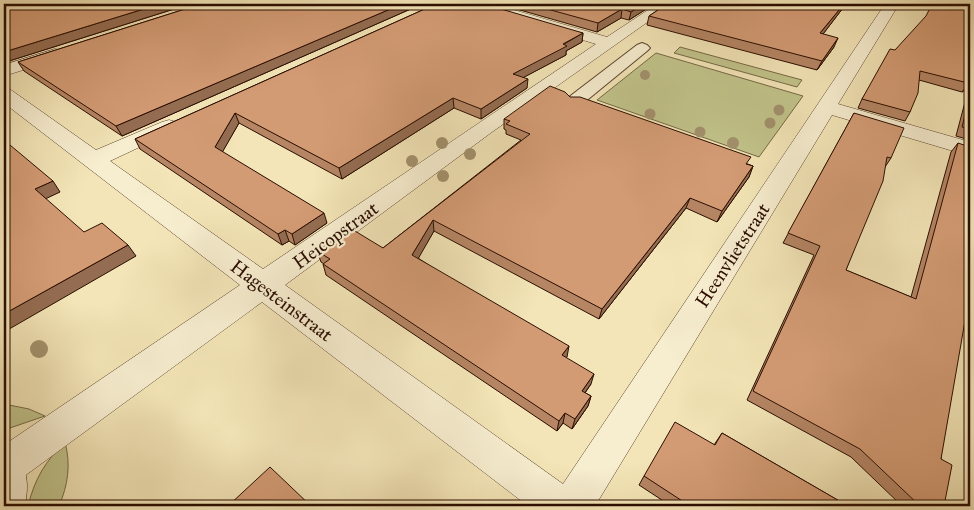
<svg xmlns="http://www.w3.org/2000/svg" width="974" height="510" viewBox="0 0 974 510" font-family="'IM FELL Great Primer',serif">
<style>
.green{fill:#c1c38a;stroke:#766845}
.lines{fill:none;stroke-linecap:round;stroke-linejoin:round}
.pedestrian-casing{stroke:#5c432e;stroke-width:2}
.minor-casing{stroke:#5c432e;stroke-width:1}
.secondary-casing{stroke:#2a0d00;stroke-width:1}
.pedestrian{fill:#f7eed0;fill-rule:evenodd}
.minor{fill:#f7eed0;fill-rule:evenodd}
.secondary{fill:#f7eed0;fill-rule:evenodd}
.tree{fill:#a2916d}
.wall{fill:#b58564;stroke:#2a0d00}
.shaded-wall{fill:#946c51;stroke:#2a0d00}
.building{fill:#d39b74;stroke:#2a0d00}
.labels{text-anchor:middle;stroke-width:4.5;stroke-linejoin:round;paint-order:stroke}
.street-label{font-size:19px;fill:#2a0d00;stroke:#f7eed0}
</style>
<rect width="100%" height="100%" fill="#f3e5b7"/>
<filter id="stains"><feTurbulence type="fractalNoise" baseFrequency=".004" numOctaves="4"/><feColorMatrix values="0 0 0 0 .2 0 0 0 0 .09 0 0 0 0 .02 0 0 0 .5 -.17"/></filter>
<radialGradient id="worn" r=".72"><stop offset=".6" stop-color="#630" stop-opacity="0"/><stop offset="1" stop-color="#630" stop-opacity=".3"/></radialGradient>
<g class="green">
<polygon points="680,47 802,80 797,87 674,53"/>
<polygon points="656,53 803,96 759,157 597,100"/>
<polygon points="4,404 29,409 45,416 4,430"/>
<path d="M65,442C71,465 68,485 59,506H28C35,478 45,462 65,442Z"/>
</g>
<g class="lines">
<defs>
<polygon id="pedestrian" points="642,43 647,45 650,48 647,51 581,105 569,105 566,101 569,97 637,45"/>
<g id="minor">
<polygon points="471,4 493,4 607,37 657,4 673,4 492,132 285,285 563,484 885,4 899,4 838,104 970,142 970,156 832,115 595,506 528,506 262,302 19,480 4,485 4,445 240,285 4,103 4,88 11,90 96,150 162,122 169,120 176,122 179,126 176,130 110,161 263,269 596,44 473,7"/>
<polygon points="55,49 61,50 64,54 61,58 4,76 4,65"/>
</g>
<path id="secondary" d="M4,446L18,452C27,474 29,482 25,506H4Z"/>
</defs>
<use href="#pedestrian" class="pedestrian-casing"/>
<use href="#minor" class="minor-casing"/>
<use href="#secondary" class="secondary-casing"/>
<use href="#pedestrian" class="pedestrian"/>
<use href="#minor" class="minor"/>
<use href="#secondary" class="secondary"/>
</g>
<g class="tree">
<circle cx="645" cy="75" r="5"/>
<circle cx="779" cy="110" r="5.5"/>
<circle cx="650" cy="114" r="5.5"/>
<circle cx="770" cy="123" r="5.5"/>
<circle cx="700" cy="132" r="5.5"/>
<circle cx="442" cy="143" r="6"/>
<circle cx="733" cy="143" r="6"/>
<circle cx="470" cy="154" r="6"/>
<circle cx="412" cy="161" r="6"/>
<circle cx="443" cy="176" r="6"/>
<circle cx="39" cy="349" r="9"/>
</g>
<g class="wall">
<polygon points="4,4 190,4 9,61 4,58"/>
<polygon points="201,4 422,4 122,136 24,71 18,62"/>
<polygon points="436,4 583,33 582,42 566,51 566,55 524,77 527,88 481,119 454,108 342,179 239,123 222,152 327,223 295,245 289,241 282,245 140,149 135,139"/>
<polygon points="499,4 654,4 629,20 621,18 597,32"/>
<polygon points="667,4 846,4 823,34 834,47 817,70 647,25 649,16"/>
<polygon points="970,4 970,140 956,136 969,87 962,92 919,80 910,112 905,121 858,108 862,99 895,50"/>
<polygon points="570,97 753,166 749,177 717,222 686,208 599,319 434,231 418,258 567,357 566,358 591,384 585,393 591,396 588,406 572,429 563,423 557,431 326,275 323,264 324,264 321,262 317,251 383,248 521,140 506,134 506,130 504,129 504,119"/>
<polygon points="854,113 891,158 885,167 846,270 911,297 951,152 958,143 941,459 944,506 902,506 851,457 747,400 814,255 783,243"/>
<polygon points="722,433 848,506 671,506 639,485 644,476 714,445"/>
</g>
<g class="shaded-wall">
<polygon points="160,4 190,4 9,61 4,53 4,52"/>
<polygon points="402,4 422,4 122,136 116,126"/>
<polygon points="643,4 654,4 629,20 631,12"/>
<polygon points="844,4 846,4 817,42 820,33"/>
<polygon points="622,9 621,18 597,32 598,23"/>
<polygon points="583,33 582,42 566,51 566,55 513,83 513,74"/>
<polygon points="838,38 834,47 817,70 822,61"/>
<polygon points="528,79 527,88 481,119 481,109"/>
<polygon points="970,82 970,85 969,87 962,92"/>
<polygon points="453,98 454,108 342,179 339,168"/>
<polygon points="235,113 239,123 219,158 215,147"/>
<polygon points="753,166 749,177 717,222 722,211"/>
<polygon points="53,181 60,192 43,200 35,189"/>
<polygon points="690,198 686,208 599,319 602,309"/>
<polygon points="324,213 327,223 295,245 292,234"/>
<polygon points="433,220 434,231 414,266 412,255"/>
<polygon points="285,230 289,241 282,245 278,234"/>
<polygon points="128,245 136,256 4,332 4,314"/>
<polygon points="569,346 567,357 560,365 562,355"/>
<polygon points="594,374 591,384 579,401 582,391"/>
<polygon points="591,396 588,406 572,429 575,419"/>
<polygon points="565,413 563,423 557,431 559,421"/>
</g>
<g class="building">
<polygon points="4,4 160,4 4,52"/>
<polygon points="201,4 402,4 116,126 18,62"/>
<polygon points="436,4 484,4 583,33 563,44 567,46 513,74 528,79 481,109 453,98 339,168 235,113 215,147 324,213 292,234 285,230 278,234 135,139"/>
<polygon points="529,4 643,4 631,12 622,9 598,23"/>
<polygon points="667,4 844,4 820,33 838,38 822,61 649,16"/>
<polygon points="932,4 970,4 970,82 968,83 920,71 918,93 910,112 862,99 890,49 895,50 926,16"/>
<polygon points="550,86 565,92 570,97 580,97 751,157 746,164 753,166 722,211 690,198 602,309 433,220 412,255 569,346 562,355 594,374 582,391 591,396 575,419 565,413 559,421 323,264 330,259 317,251 350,228 383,248 530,134 506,124 510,121 504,119"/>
<polygon points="970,95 970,129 962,127"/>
<polygon points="854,113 904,128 891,158 887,157 883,181 846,270 916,299 958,143 970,147 970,292 941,459 952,465 944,506 920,506 860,449 753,391 820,246 788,233"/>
<polygon points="4,140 53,181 35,189 84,232 102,223 128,245 4,314"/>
<polygon points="675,422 715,445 722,433 848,506 690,506 644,476"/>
<polygon points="270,467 311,506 228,506"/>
</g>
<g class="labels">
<g class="street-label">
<text transform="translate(335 235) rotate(-36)" y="7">Heicopstraat</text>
<text transform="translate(732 255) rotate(-57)" y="7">Heenvlietstraat</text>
<text transform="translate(282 300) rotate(37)" y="7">Hagesteinstraat</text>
</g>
</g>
<rect width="974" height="510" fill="none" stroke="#f3e5b7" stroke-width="20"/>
<rect x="5" y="5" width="964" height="500" fill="none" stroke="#2a0d00" stroke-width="2.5"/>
<rect x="10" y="10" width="954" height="490" fill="none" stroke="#2a0d00"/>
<rect width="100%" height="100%" filter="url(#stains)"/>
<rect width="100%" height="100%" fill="url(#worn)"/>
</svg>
